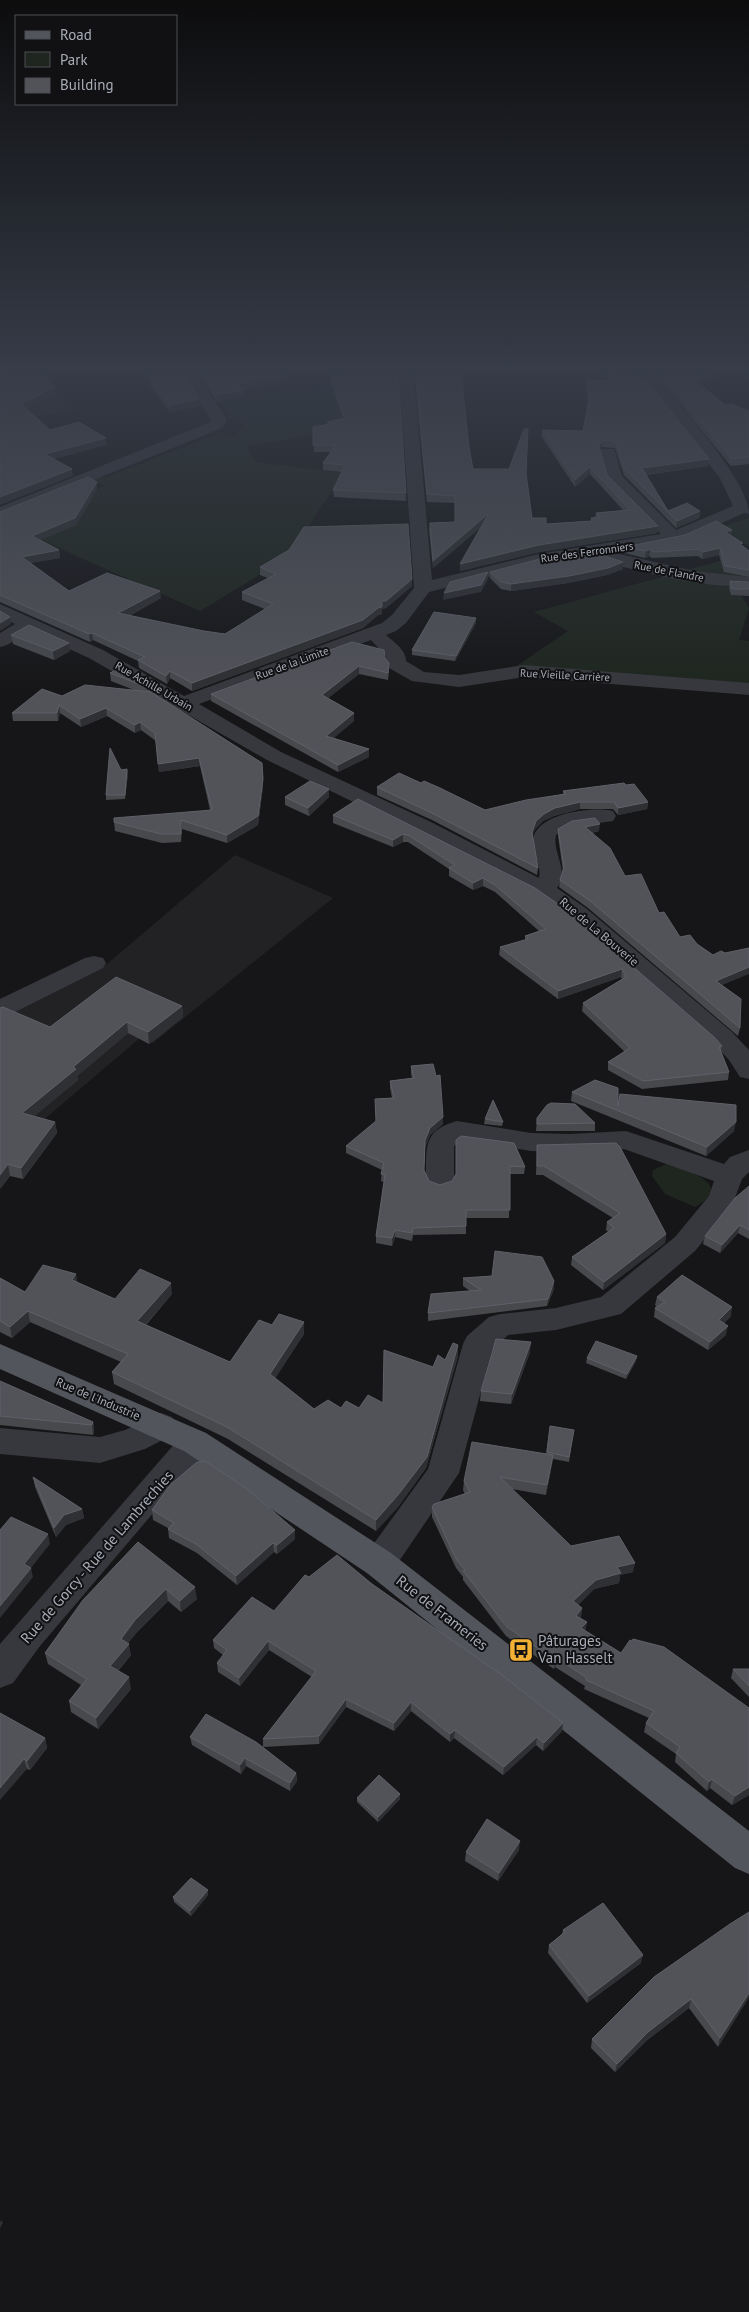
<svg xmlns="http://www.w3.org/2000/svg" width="749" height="2312" viewBox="0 0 749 2312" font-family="'PT Sans',sans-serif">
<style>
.built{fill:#222225}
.green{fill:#1e261f}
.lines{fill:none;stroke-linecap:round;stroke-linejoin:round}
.minor{fill:#37383d;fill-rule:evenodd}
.major{fill:#53555c;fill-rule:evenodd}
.wall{fill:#47494d}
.shaded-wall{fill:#2f3033}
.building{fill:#525359;stroke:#5f6168}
.labels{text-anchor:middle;stroke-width:4;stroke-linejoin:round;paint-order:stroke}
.far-street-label{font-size:11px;fill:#a8adb8;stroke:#111113}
.street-label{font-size:12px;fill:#a8adb8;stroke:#111113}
.near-street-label{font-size:15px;fill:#a8adb8;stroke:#111113}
.near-poi-label{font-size:15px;fill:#a8adb8;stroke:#111113;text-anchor:start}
</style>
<rect width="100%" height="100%" fill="#161618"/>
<g class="built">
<polygon points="35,370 77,410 5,422"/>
<polygon points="235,855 333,898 153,1043 140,1038 0,1157 0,1018 107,964"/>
</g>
<g class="green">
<polygon points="332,382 348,424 329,431 247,447 256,462 344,473 287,558 200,611 16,529 104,486 89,480 97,476 104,478 222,432 233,437 247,422 229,419 220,401"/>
<polygon points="749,518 749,546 717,528"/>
<polygon points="749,553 749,582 732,581 749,608 739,640 749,641 749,685 512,669 568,631 534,612"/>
<path d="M666,1164C685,1170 738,1184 695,1207L665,1194L652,1176L653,1170Z"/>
</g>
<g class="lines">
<g class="minor">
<polygon points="180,370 194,370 227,420 222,428 0,518 0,507 210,422 211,420"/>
<path d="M399,370H413L432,580L539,554L661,534L608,481L600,452L602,449H614L622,476L676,530L733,506L720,478L635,370H650C674,400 749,479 749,514L744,513L684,540L615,553L694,571L749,577V587L714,585L674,579L611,564L593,557L539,564L429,592L406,623L396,631L386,635C394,642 406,650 406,661L424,672L459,675L524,665L749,683V695L524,677L459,687L412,681L389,668L386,664V656L371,640L199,704L281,752L431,822L539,878C542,864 531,852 533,839C537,813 593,806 613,811L616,816L613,821L571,827L556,835C552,854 570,870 557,888L587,909L732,1032L749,1050V1079L740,1077L729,1060L714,1044L571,919L535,894L415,832L267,760L89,658L30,631L7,645L0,647V633L15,624L0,617V604L103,650L184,696L382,623L392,615L414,588Z"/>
<polygon points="94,956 103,958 106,963 103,968 9,1015 0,1017 0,999 85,958"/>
<path d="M457,1121L531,1133L570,1134L626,1131L724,1164L730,1157L749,1150V1172L742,1179L732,1206L695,1251L621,1314L556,1330L508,1335L492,1350L459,1473L391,1573L379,1577L367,1573L362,1563L367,1553L428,1469L463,1344L467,1336L489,1317L500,1314L556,1308L601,1297L675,1237L709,1196L714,1181L624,1149L570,1152L531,1151L462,1140L454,1146V1181L450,1188L440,1191L430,1188C425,1180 426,1174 426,1165C426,1139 430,1129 457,1121Z"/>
<polygon points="161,1413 172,1417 177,1426 172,1435 145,1449 100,1463 0,1454 0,1428 100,1437 125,1430"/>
<polygon points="195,1429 206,1433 211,1442 206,1451 40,1646 13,1683 0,1688 0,1644 184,1433"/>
</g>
<polygon class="major" points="0,1344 206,1433 391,1553 749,1831 749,1874 735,1868 367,1573 184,1451 0,1369"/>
</g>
<g class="wall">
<polygon points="140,370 183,370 200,406 170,412 150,385 149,380"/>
<polygon points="196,370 281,370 289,382 244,389 245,396 217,402"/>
<polygon points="339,370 398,370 406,501 334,497 333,490 342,472 323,470 323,463 331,452 314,452 313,427 328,425 327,422 343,418 331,384 331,378 340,371"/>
<polygon points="414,370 461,370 469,448 473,469 526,473 532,518 546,524 591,521 591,518 595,518 596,513 623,510 590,474 575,487 542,437 542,430 583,431 588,404 586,387 586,380 609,381 599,370 638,370 709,459 708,466 646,475 668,511 700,511 699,518 676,528 624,475 615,448 602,447 600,450 607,475 658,526 657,533 539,552 460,571 460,564 481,527 433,568 429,530 430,523 455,522 455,503 427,502"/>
<polygon points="652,370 712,370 712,379 700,384 725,405 749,411 749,464 731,466"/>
<polygon points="97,482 97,489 76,525 40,540 59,550 60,558 30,563 69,591 161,598 129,616 204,631 225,634 265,609 242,600 242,592 268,578 260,575 260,567 412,579 412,586 386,608 382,609 382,614 378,615 363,628 192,691 170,678 167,684 139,668 138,661 93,640 90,642 0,602 0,512"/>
<polygon points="731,536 749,551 749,577 724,572 719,555 702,559 698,556 652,558 649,556 645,558 624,553 625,547"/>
<polygon points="623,562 623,569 607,575 568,583 511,591 501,589 490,578 490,572"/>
<polygon points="730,581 749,582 749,596 731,595 729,588"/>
<polygon points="476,623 455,661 412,655 412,650"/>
<polygon points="11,635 70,651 54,660 13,644"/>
<polygon points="385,658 389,670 388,680 359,674 328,698 354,713 354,721 333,738 369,749 369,757 338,772 211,701 211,694"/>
<polygon points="110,673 157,691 157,696 262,763 263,787 258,825 227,843 182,829 181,842 162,843 115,831 114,822 210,810 200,766 159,772 156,741 141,730 135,733 107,716 81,727 60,713 58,721 13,721 12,713 62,696 134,690 111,681"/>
<polygon points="127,769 128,773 125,799 106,800 106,795 121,770"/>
<polygon points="421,783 485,810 563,794 563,791 626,785 648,802 647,809 618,815 613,809 580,809 554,816 543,821 535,829 532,836 538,868 537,875 432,820 377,795 377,787"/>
<polygon points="329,789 329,797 309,816 285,805 285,797"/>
<polygon points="358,799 535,888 722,1046 721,1052 729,1072 728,1080 642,1089 608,1070 608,1062 625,1052 582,1011 583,1003 622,979 621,977 558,999 499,955 500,947 525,940 525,936 539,931 495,892 483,886 473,890 449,876 449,869 408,842 403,842 393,847 333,823 333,815"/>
<polygon points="558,829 599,831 592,833 625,876 659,913 722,985 740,1028 738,1036 588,908 559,887 560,880 563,871 558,836"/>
<polygon points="182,1006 183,1017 149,1044 128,1033 77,1076 78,1080 34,1116 55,1122 57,1133 23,1179 10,1176 0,1189 50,1027"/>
<polygon points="411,1066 443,1124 430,1135 425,1148 424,1170 429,1181 440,1185 452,1181 456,1174 456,1140 525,1167 524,1174 510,1174 509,1218 466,1218 466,1234 413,1235 412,1241 395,1237 392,1246 376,1243 376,1236 384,1182 381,1181 382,1170 346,1153 346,1146 376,1121 375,1099 392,1098 390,1088 390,1081 412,1078 411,1074"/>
<polygon points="572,1092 618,1106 734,1131 706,1156 571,1101"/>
<polygon points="537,1118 595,1123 595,1131 536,1131"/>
<polygon points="485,1119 503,1122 502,1126 484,1124"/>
<polygon points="537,1145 666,1234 665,1243 603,1290 571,1265 572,1257 608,1232 606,1230 607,1222 613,1218 543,1175 536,1175"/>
<polygon points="749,1186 749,1239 738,1233 720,1253 703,1244 705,1236"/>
<polygon points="0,1278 25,1292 78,1283 115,1299 172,1294 146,1325 230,1362 272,1325 304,1322 304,1334 275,1378 314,1409 359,1408 383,1403 433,1367 445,1360 458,1356 426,1468 398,1507 376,1531 228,1439 114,1384 112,1372 121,1362 30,1322 12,1338 0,1332"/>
<polygon points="463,1278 554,1289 547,1306 428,1321 428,1313 470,1291 463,1286"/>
<polygon points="657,1297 731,1316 724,1323 726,1335 708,1350 654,1317 655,1308 657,1307 655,1305"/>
<polygon points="530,1352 511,1404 480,1401 481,1391"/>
<polygon points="637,1356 636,1361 626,1379 586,1363 587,1358"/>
<polygon points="0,1381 93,1422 94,1432 93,1435 0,1425"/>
<polygon points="550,1426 574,1430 569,1462 553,1459 546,1495 512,1489 571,1546 633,1572 620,1575 619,1583 594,1589 578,1605 582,1608 581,1617 580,1618 587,1622 585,1631 621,1653 749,1708 749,1795 732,1805 710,1788 707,1791 675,1762 676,1754 644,1732 646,1723 649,1718 584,1689 585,1686 555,1667 554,1669 506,1636 463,1580 463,1577 456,1568 432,1517 432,1507 465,1494 463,1490 464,1481 546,1454"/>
<polygon points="33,1477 82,1509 84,1518 66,1525 56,1537 35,1487"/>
<polygon points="152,1510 295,1539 277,1554 274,1552 237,1585 197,1553 169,1538 168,1528 153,1520"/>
<polygon points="138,1542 197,1599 181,1612 168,1601 137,1632 128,1643 131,1655 118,1671 131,1689 98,1729 71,1712 69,1701 81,1685 48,1664 45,1653"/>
<polygon points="309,1577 372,1584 563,1723 562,1731 543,1751 536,1745 503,1775 454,1738 450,1742 411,1711 394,1731 346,1707 319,1744 263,1747 263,1739 312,1677 269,1650 240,1686 218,1672 217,1663 223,1655 214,1648 213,1640 274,1611"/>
<polygon points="733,1669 749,1669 749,1697 731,1678"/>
<polygon points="0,1713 45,1738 47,1748 30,1770 27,1769"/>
<polygon points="190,1737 296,1773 297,1781 290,1791 246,1766 241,1774 192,1745"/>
<polygon points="357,1798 400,1799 378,1822 357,1802"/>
<polygon points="519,1850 498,1881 465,1861 466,1852"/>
<polygon points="208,1895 191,1916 174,1902 173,1897"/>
<polygon points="563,1930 641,1963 587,2003 548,1953 549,1945 562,1934"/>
<polygon points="654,1977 749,1997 718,2047 689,2008 646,2041 615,2072 591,2048 592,2039"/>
</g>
<g class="shaded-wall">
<polygon points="713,372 712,379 694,386 695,380"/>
<polygon points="288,376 289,382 238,390 237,384"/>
<polygon points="55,387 56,394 22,411 21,404"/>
<polygon points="245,390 245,396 217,402 217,395"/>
<polygon points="199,399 200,406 170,412 170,405"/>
<polygon points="106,438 107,445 46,461 45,454"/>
<polygon points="603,440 602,447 598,452 599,446"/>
<polygon points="709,459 708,466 641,475 642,468"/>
<polygon points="590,467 590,474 575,487 575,480"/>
<polygon points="72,469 73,476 0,505 0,497"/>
<polygon points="97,482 97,489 76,525 33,543 32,536"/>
<polygon points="700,511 699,518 676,528 677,521"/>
<polygon points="489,513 489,520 433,568 433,561"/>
<polygon points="658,526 657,533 539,552 460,571 460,564 539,545"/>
<polygon points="732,530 731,537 725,532"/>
<polygon points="720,548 719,555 702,559 703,552"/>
<polygon points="650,549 649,556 645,558 646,551"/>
<polygon points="59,550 60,558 23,564 22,557"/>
<polygon points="623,562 623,569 607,575 568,583 511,591 511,584"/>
<polygon points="488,572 488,579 481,592 443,600 444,593"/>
<polygon points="412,579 412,586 386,608 382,609 382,614 378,615 363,628 192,691 192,683 382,601"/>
<polygon points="160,591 161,598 119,621 118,613"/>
<polygon points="10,617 11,624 0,631 0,623"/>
<polygon points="476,618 476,623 455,661 456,656"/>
<polygon points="92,633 93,640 90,642 89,634"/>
<polygon points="69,643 70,651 54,660 53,651"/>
<polygon points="359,666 359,674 322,703 322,695"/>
<polygon points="170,671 170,678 167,684 166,676"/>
<polygon points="59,705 60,713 58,721 57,713"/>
<polygon points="106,708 107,716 81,727 80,719"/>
<polygon points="354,713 354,721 327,744 326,736"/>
<polygon points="140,722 141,730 135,733 135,725"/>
<polygon points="369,749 369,757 338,772 338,765"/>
<polygon points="199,758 200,766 159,772 158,764"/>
<polygon points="127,769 128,773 125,799 125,795"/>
<polygon points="263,779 263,787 258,825 227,843 227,835"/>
<polygon points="329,789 329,797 309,816 308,808"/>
<polygon points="580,802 580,809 554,816 543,821 535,829 531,839 532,832 536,821 544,814 555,808"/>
<polygon points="648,802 647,809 618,815 618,808"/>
<polygon points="181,820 182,829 181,842"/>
<polygon points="600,824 599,831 584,834 585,827"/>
<polygon points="403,834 403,842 393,847 393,840"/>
<polygon points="483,878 483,886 473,890 473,883"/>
<polygon points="749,967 749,974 715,988 716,981"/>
<polygon points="622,969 621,977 558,999 558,991"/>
<polygon points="182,1006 183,1017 149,1044 148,1032"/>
<polygon points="127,1022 128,1033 77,1076 78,1080 24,1125 22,1113 73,1067"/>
<polygon points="443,1117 443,1124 430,1135 425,1148 425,1140 430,1128"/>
<polygon points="55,1122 57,1133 23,1179 21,1168"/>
<polygon points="736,1122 734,1131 706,1156 707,1147"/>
<polygon points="8,1164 10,1176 0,1189 0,1175"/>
<polygon points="740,1225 738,1233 720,1253 722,1245"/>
<polygon points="395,1230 395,1237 392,1246 392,1238"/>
<polygon points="666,1234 665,1243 603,1290 604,1282"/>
<polygon points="76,1274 78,1285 72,1280"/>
<polygon points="554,1281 554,1289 547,1306 548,1299"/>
<polygon points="171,1283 172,1294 139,1332 137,1321"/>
<polygon points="732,1307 731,1316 718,1329 719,1320"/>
<polygon points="28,1311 30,1322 12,1338 10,1327"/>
<polygon points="304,1322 304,1334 271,1385 270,1374"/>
<polygon points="728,1326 726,1335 708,1350 710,1342"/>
<polygon points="531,1342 530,1352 511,1404 512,1394"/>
<polygon points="458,1345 458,1356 426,1468 398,1507 376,1531 376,1520"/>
<polygon points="637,1356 636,1361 626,1379 627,1374"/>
<polygon points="93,1422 94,1432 93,1435 92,1425"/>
<polygon points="553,1455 552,1465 546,1495 547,1485"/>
<polygon points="82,1509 84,1518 66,1525 56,1537 54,1528 64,1515"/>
<polygon points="295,1530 295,1539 277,1554 277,1545"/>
<polygon points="48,1534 50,1544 26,1574 24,1564"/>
<polygon points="273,1543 274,1552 237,1585 236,1576"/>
<polygon points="635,1563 633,1572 620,1575 619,1583 594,1589 572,1611 573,1601 596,1580 617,1567"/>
<polygon points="31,1568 33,1577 0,1618 0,1606"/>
<polygon points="195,1587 197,1599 181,1612 180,1601"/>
<polygon points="166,1589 168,1601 137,1632 123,1650 121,1639 135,1620"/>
<polygon points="582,1608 581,1617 575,1625 576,1616"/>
<polygon points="587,1622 585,1631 581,1628"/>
<polygon points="268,1641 269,1650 240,1686 239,1678"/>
<polygon points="129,1644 131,1655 112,1677 110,1666"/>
<polygon points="557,1658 555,1667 554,1669 555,1660"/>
<polygon points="129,1677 131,1689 98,1729 96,1718"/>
<polygon points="346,1699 346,1707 319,1744 319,1736"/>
<polygon points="411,1702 411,1711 394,1731 394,1723"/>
<polygon points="563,1723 562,1731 543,1751 544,1743"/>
<polygon points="455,1730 454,1738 450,1742 450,1734"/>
<polygon points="537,1737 536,1745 503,1775 504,1767"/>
<polygon points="45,1738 47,1748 30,1770 27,1761"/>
<polygon points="245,1758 246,1766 241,1774 240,1765"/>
<polygon points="24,1759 27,1769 0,1800 0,1788"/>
<polygon points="296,1773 297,1781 290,1791 290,1783"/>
<polygon points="712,1779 710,1788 707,1791 709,1782"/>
<polygon points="749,1787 749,1795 732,1805 735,1796"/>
<polygon points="400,1794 400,1799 378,1822 378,1817"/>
<polygon points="520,1841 519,1850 498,1881 499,1873"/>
<polygon points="208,1890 208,1895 191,1916 190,1911"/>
<polygon points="643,1955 641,1963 587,2003 589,1996"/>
<polygon points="749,1993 749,1997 718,2047 720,2038"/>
<polygon points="691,1999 689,2008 646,2041 615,2072 617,2064 648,2032"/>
<polygon points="1,2220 3,2223 0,2228 0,2222"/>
</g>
<g class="building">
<polygon points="0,370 39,370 55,387 21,404 50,430 79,422 106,438 45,454 72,469 0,497"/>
<polygon points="146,370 183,370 199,399 170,405 149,378 153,378"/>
<polygon points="200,370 281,370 288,376 237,384 245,390 217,395"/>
<polygon points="341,370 398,370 406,493 333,490 345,465 323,463 336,445 313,445 313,427 330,424 327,422 345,418 331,378"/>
<polygon points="415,370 461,370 469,448 473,469 509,469 524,429 528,429 526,473 532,518 546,518 546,524 592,521 591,518 599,517 596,513 630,510 590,467 575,480 542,430 583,431 589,399 586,380 616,381 606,370 638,370 709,459 642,468 668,511 687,503 700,511 677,521 624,468 616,441 603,440 599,446 607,475 658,526 539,545 460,564 489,513 433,561 430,523 455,522 455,496 427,494"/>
<polygon points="658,370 712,370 713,372 695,380 725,405 732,404 749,411 749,457 732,459"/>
<polygon points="88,477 97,482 75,518 32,536 59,550 22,557 69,591 107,573 160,591 118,613 204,631 225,634 273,604 242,592 276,574 260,567 289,550 304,527 408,524 412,579 386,601 382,601 382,607 378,608 363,620 192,683 170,671 166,676 138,660 145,657 92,633 89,634 0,595 0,512"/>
<polygon points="716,521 732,530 725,532 743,543 740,544 749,551 749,570 725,566 720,548 703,552 699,549 653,552 650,549 646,551 625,547 685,535"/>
<polygon points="593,552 623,562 608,568 569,576 511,584 501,582 490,572 540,559"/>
<polygon points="488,572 481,585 444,593 450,582"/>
<polygon points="730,581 749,582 749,589 732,589"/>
<polygon points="0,611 10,617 0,623"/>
<polygon points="434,612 476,618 456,656 412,650"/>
<polygon points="29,625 69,643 53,651 11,635"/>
<polygon points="352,642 384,650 385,658 389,663 388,673 359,666 322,695 354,713 326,736 369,749 338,765 211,694"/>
<polygon points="118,669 157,691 110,673"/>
<polygon points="85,685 151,692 262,763 263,779 258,816 227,835 181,820 181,834 161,834 114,822 114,818 212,810 199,758 158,764 155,733 140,722 135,725 106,708 80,719 59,705 57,713 12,713 42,689 62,696"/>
<polygon points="110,748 121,770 127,769 125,795 106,795"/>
<polygon points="399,773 421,783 424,781 440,788 485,810 526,800 566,794 563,791 624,783 626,785 634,784 648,802 618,808 614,802 580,802 555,808 544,814 536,821 532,832 538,868 432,813 377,787"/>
<polygon points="310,781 329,789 308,808 285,797"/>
<polygon points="358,799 535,888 571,913 714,1037 722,1046 719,1047 729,1072 643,1081 608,1062 630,1048 583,1003 626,977 622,969 558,991 500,947 528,939 525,936 546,929 495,885 483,878 473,883 449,868 455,865 408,835 403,834 393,840 333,815"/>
<polygon points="595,818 600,824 585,827 610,848 625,876 641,874 659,913 664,912 680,937 690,935 697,944 713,955 721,951 725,953 749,948 749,967 716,981 741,999 740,1028 589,900 560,880 564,867 558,829 572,821"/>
<polygon points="116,977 182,1006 148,1032 127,1022 73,1067 76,1069 22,1113 55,1122 21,1168 8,1164 0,1175 0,1008 3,1007 50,1027"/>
<polygon points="433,1064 436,1076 440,1075 443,1117 430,1128 425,1140 424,1170 429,1181 440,1185 452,1181 456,1174 456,1140 461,1136 514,1143 525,1167 510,1166 510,1210 466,1210 466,1226 413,1228 412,1233 395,1230 392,1238 376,1236 385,1175 381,1174 384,1163 346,1146 376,1121 375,1099 394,1098 390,1081 414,1078 411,1066"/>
<polygon points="595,1080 618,1088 618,1106 620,1094 736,1105 736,1122 707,1147 572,1092"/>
<polygon points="493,1100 503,1122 485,1119"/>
<polygon points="551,1103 575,1104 595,1123 537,1124 537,1118 547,1105"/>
<polygon points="616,1143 620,1147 666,1234 604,1282 572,1257 614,1228 607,1222 620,1213 544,1166 537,1166 537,1145"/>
<polygon points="749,1186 749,1230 740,1225 722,1245 705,1236 735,1198"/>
<polygon points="495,1251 542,1257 554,1281 548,1299 428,1313 431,1294 481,1290 463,1278 492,1276"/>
<polygon points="43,1265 76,1274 72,1280 115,1299 140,1269 171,1283 137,1321 230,1362 259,1320 272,1325 279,1314 304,1322 270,1374 314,1409 328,1400 341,1408 346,1401 359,1408 368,1395 383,1403 384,1350 433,1367 438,1355 445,1360 453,1343 458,1345 427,1457 398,1495 376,1520 227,1427 112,1372 128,1354 28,1311 10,1327 0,1321 0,1278 25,1292"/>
<polygon points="682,1275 732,1307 719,1320 728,1326 710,1342 655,1308 665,1302 657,1297"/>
<polygon points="496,1339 531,1342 512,1394 481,1391"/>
<polygon points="596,1341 637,1356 627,1374 587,1358"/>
<polygon points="0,1381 93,1422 92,1425 0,1416"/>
<polygon points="550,1426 574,1430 569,1457 547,1452"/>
<polygon points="472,1442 553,1455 547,1485 500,1477 571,1546 619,1536 635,1563 617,1567 621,1573 596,1580 573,1601 582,1608 576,1616 587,1622 581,1628 621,1653 630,1640 632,1641 633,1639 664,1647 749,1708 749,1787 735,1796 712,1779 709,1782 676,1753 680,1747 646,1723 654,1711 586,1680 587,1678 557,1658 555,1660 507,1627 463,1571 465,1570 456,1559 432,1507 434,1504 470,1492 464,1481"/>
<polygon points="205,1461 247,1489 295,1530 277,1545 273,1543 236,1576 196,1544 168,1529 174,1523 152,1510 170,1485 197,1462"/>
<polygon points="33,1477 82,1509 64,1515 54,1528"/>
<polygon points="11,1517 48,1534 24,1564 31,1568 0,1606 0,1530"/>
<polygon points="138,1542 195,1587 180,1601 166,1589 135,1620 121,1639 129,1644 110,1666 129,1677 96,1718 69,1701 87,1679 45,1653 83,1600"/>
<polygon points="337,1555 372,1584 503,1676 563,1723 544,1743 537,1737 504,1767 455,1730 450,1734 411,1702 394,1723 346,1699 319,1736 263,1739 316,1671 268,1641 239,1678 217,1663 227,1650 213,1640 252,1597 274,1611 305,1575 309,1577"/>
<polygon points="733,1669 749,1669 749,1686"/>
<polygon points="0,1713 45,1738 27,1761 24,1759 0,1788"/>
<polygon points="206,1714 256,1742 296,1773 290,1783 245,1758 240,1765 190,1737"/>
<polygon points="379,1775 400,1794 378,1817 357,1798"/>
<polygon points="487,1819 520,1841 499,1873 466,1852"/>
<polygon points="191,1878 208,1890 190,1911 173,1897"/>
<polygon points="603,1903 643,1955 589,1996 549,1945 565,1932 563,1930"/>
<polygon points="749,1912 749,1993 720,2038 691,1999 648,2032 617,2064 592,2039 654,1977 730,1924"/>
</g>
<linearGradient id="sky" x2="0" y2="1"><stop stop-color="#0c0c0d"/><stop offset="0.53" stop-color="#363c48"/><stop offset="1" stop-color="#363c48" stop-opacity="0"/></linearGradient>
<rect width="749" height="694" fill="url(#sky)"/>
<defs>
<symbol id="bus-square" viewBox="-11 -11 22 22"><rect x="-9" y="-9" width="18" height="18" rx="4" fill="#f2b134" stroke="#111113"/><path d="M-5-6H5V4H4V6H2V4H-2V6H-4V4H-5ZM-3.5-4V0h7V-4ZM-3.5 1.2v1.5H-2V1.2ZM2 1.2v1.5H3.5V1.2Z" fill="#111"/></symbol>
</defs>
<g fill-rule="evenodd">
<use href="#bus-square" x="507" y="1636" width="28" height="28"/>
</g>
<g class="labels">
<g class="far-street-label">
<text transform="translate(587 552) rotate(-8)" y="4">Rue des Ferronniers</text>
<text transform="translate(669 571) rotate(11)" y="4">Rue de Flandre</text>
<text transform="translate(292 663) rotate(-20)" y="4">Rue de la Limite</text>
<text transform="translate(565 675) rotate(3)" y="4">Rue Vieille Carrière</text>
<text transform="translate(154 686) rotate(30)" y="4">Rue Achille Urbain</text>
</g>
<g class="street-label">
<text transform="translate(599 932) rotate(40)" y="4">Rue de La Bouverie</text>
<text transform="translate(98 1399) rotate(23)" y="4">Rue de l'Industrie</text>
</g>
<g class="near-street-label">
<text transform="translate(97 1557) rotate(-49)" y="5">Rue de Gorcy - Rue de Lambrechies</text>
<text transform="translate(442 1613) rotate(38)" y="5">Rue de Frameries</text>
</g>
<g class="near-poi-label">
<text x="538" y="1646">Pâturages<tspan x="538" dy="17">Van Hasselt</tspan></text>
</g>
</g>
<rect x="15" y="15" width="162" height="90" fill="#111113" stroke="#4d4f55"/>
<rect x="25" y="31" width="25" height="8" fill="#53555c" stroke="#4d4f55"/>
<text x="60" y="40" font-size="15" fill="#a8adb8">Road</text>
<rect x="25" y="52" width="25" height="15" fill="#1e261f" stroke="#4d4f55"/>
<text x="60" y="65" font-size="15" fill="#a8adb8">Park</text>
<rect x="25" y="78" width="25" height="15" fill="#525359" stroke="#4d4f55"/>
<text x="60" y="90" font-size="15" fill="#a8adb8">Building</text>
</svg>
